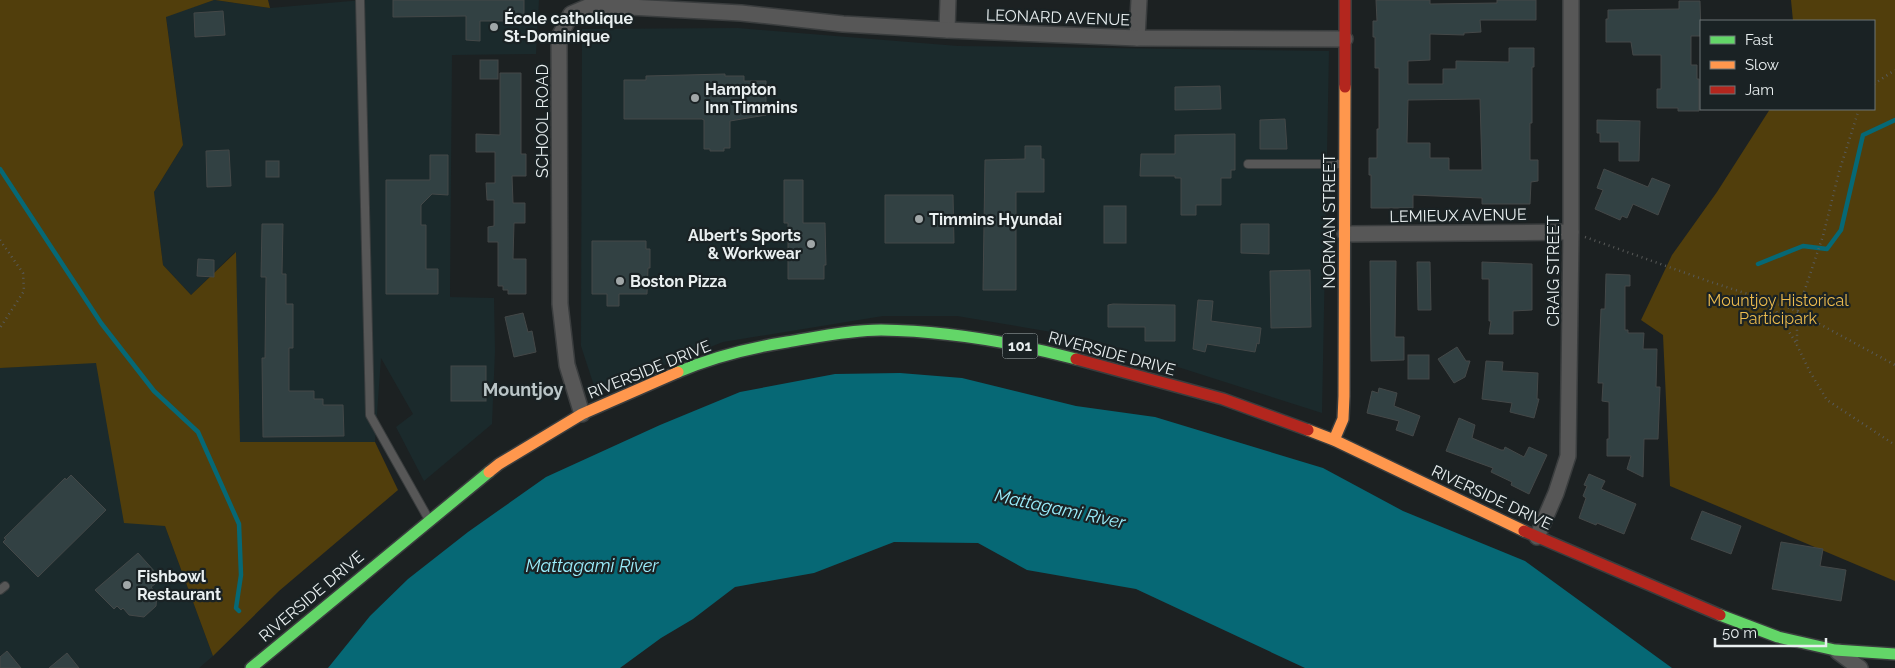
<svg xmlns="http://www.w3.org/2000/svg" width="1895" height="668" viewBox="0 0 1895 668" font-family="Raleway,sans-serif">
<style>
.built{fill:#1b2a2c}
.green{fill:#513e0c}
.water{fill:#066875}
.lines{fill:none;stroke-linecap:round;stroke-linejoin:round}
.stream{stroke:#066875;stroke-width:4.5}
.building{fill:#324143;stroke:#444848;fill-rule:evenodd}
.lane-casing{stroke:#3a3d3e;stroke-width:10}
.street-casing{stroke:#3a3d3e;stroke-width:18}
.fast-casing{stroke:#3a3d3e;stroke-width:14}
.slow-casing{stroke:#3a3d3e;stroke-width:14}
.jam-casing{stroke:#3a3d3e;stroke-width:14}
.path{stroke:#585a59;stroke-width:2.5;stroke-dasharray:1 4;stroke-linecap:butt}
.lane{stroke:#575757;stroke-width:8}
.street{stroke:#575757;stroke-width:15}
.fast{stroke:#63d668;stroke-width:11}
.slow{stroke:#ff974d;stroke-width:11}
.jam{stroke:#b3261e;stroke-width:11}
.poi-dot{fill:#a1a7a8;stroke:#1a2224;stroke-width:2}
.labels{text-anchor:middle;stroke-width:4.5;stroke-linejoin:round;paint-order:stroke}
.shield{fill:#1a2224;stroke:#abb2b3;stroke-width:1}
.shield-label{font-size:15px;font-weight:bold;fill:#e9eff0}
.street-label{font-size:16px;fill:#e9eff0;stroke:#1a2224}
.poi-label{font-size:16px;font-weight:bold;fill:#e9eff0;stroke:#1a2224;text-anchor:start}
.park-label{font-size:16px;fill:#ecbb4e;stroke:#1a2224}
.neighbourhood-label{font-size:18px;font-weight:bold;fill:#bac5c7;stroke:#1a2224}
.water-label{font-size:18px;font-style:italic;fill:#9ceefc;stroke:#1a2224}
</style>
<rect width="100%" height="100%" fill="#1c2122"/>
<g class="built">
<polygon points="214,0 270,8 363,0 539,0 536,54 452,55 450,297 494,298 495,351 492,424 424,481 396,427 413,414 381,358 375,442 240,442 235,252 191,295 163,265 154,192 183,145 166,16"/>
<polygon points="738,28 958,46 1329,51 1322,413 1087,338 957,316 883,316 723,342 596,392 581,346 582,29"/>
<polygon points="96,362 165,526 213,656 199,668 0,668 0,368"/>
</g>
<g class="green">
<polygon points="0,0 214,0 166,17 183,145 154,192 163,265 191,295 236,252 240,442 375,442 398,490 279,591 213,656 165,526 124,523 96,363 0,368"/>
<polygon points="215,0 268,0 270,8"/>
<polygon points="1791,0 1895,0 1895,581 1670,486 1663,335 1641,320 1672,255 1717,192 1770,109 1874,109 1874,21 1793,21"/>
</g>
<polygon class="water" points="900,373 962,378 1076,406 1155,417 1323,468 1403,511 1525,561 1672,668 1305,668 1136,589 1027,570 978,543 894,542 814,573 735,587 693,619 661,638 620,668 328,668 370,616 408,579 468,532 546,477 660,425 740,392 835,374"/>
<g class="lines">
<g class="stream">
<polyline points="0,169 101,323 154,391 198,432 239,524 241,575 236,608 239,611"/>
<polyline points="1758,264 1803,246 1827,249 1841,230 1863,135 1895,120"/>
</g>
</g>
<g class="building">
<polygon points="393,0 524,0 524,21 480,21 480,41 466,40 466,16 393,17"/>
<path d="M1376,0H1430V4L1497,3V0H1536V20H1480L1481,32L1464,33V35L1430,34V60L1408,61V84H1443V69H1456V61L1509,62V48H1534V67H1532V123H1530V160H1538V181L1531,182L1530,204H1482V198L1413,195V208H1371V175H1369V158H1377V129H1379V68H1375V37H1373V21H1377ZM1480,99L1482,170H1449V158H1430V143H1407L1408,100Z"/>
<polygon points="1679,1 1700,1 1701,36 1691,36 1691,65 1697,65 1697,79 1699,79 1699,111 1678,111 1678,108 1657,108 1657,89 1661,89 1661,55 1633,55 1631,42 1606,42 1606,19 1608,19 1608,10 1679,9"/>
<polygon points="223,11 225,35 195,37 194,13"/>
<rect x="480" y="60" width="18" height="19"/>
<polygon points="500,73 521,73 521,154 526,154 526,176 512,176 513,203 525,203 525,223 514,223 513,259 526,259 526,294 508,294 508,290 503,290 503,286 498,286 498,242 488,242 488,227 494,226 494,200 487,200 486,183 495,183 495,152 476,152 476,134 500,135"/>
<polygon points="725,74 725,76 744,76 744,81 766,81 766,115 730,121 730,148 724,148 724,151 710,151 710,149 704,149 704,120 702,119 624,119 624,80 646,80 646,76"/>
<polygon points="1220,86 1221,109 1175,110 1175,87"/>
<polygon points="1285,119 1287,149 1260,149 1260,120"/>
<polygon points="1597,120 1640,121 1639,161 1619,161 1619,142 1600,142 1600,133 1597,133"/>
<polygon points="1235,134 1235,170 1231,170 1231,178 1221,178 1221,205 1196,205 1196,215 1181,215 1181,178 1175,178 1175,176 1140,176 1141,154 1175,154 1175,135"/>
<polygon points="1025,146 1041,146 1041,159 1044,159 1044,192 1016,192 1016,290 983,290 985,160 1025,159"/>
<polygon points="229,150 231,186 207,187 206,151"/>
<polygon points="430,155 448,155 448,195 432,194 421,205 421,225 426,225 426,269 438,269 438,294 386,294 386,180 430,180"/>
<rect x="266" y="161" width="13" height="16"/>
<polygon points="1604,169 1648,187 1652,178 1670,185 1658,215 1633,204 1627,218 1622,216 1620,220 1595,209 1603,190 1597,188"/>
<polygon points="784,180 803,180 803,223 825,223 826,265 824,265 824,279 788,279 788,223 784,223"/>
<polygon points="885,195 953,195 954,243 885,243"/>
<rect x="1104" y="206" width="22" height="37"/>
<polygon points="262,224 283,224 282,274 286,274 286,304 293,304 293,348 289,348 289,391 314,391 314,399 323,399 323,405 343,405 344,436 263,437 262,358 265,358 266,277 261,277"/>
<polygon points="1241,224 1269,224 1269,254 1241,253"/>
<polygon points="592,241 646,241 646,249 650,249 650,268 648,268 647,294 619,294 619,306 607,306 607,294 592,294"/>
<polygon points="198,259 214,260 214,277 197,276"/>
<polygon points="1370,261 1396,261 1395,337 1404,337 1404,360 1371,361"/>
<polygon points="1417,262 1430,262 1431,310 1418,310"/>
<polygon points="1482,262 1532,264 1532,310 1513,311 1513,334 1489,334 1491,321 1489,321 1489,279 1482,279"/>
<polygon points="1310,270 1311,327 1271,328 1270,271"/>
<polygon points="1606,274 1630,275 1630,286 1625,286 1625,330 1628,330 1628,333 1644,333 1643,349 1657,349 1656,387 1660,387 1658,439 1644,439 1643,477 1627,469 1631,456 1607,456 1607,439 1609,439 1609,402 1602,401 1603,383 1598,383 1601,309 1605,309"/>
<polygon points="1198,300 1213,301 1211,321 1261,328 1259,344 1257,343 1255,352 1207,344 1205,352 1193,349"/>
<polygon points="1113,304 1175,305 1175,341 1145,341 1145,327 1108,327 1108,305"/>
<polygon points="523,313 528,332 532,331 536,352 514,357 505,317"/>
<polygon points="1457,347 1466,361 1470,361 1465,377 1454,383 1438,359"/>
<rect x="1408" y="355" width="21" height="24"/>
<polygon points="1486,361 1503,362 1502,371 1538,373 1537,399 1539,399 1534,418 1510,412 1512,403 1482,399"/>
<rect x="451" y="366" width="35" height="35"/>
<polygon points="1379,388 1397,393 1394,406 1420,416 1413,436 1396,430 1399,421 1367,413 1372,391 1378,393"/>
<polygon points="1459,418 1475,425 1472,438 1501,450 1504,450 1505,447 1524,457 1529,447 1547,455 1529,494 1511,485 1512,482 1491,472 1493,468 1446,451"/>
<polygon points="1589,474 1605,481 1601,489 1636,504 1624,534 1597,523 1596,525 1579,518 1586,498 1583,496 1587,486 1584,485"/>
<polygon points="71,475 106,510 38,577 3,542 6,539 4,538 65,478 66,480"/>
<polygon points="1702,511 1741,526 1731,554 1691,539"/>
<polygon points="1781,542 1823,549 1820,566 1846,570 1841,601 1772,589"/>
<polygon points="138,553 156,573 150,578 155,584 151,587 157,594 156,606 144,617 129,615 123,608 121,610 117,606 114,609 95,590"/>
<polygon points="7,651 21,668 0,668 0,657"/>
<polygon points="67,653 79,668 49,668"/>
</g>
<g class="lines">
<defs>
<g id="lane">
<polyline points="360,0 370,415 428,518"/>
<polyline points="1248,164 1343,164"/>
<polyline points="0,590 5,586"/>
</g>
<g id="street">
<polyline points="947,30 948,0"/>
<polyline points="1137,38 1139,0"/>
<polyline points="1345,234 1571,232"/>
<polyline points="582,414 567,365 560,304 559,37 571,14 592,5 741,13 843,24 947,30 1137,38 1345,39"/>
<polyline points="1537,537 1556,493 1568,456 1571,232 1571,0"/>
<polyline points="1838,652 1860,668"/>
</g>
<g id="fast">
<path d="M678,372C713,357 749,348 787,342C818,337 850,330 881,330C947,331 1012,342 1076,359"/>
<polyline points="1720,615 1778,637 1835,650 1895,654"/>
<polyline points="251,668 489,472"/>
</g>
<g id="slow">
<polyline points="1308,430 1334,440 1524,531"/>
<polyline points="1334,440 1343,419 1344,396 1345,87"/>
<polyline points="489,472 499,464 582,414 678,372"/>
</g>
<g id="jam">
<polyline points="1345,87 1345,0"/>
<polyline points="1076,359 1223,399 1308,430"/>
<polyline points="1524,531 1720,615"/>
</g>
</defs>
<use href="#lane" class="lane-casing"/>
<use href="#street" class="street-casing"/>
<use href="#fast" class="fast-casing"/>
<use href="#slow" class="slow-casing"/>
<use href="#jam" class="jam-casing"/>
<g class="path">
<polyline points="1874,84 1895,70"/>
<polyline points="1859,109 1839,172 1823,236 1797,313 1797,345 1810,372 1827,400 1895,445"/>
<polyline points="1585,237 1708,281 1790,308 1895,365"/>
<polyline points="0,240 23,273 24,291 0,328"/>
<polyline points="1771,303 1796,343"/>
</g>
<use href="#lane" class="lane"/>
<use href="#street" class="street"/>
<use href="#fast" class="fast"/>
<use href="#slow" class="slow"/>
<use href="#jam" class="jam"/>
</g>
<g class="poi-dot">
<circle cx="494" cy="27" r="5"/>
<circle cx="695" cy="98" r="5"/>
<circle cx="919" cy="219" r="5"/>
<circle cx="811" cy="244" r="5"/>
<circle cx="620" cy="281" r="5"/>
<circle cx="127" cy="585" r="5"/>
</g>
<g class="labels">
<rect class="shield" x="1002.5" y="333.5" width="35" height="25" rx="4"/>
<g class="shield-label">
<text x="1020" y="351">101</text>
</g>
<g class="street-label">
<text transform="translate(1058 17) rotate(2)" y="6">LEONARD AVENUE</text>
<text transform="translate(542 121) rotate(-90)" y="6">SCHOOL ROAD</text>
<text transform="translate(1458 215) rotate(-1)" y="6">LEMIEUX AVENUE</text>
<text transform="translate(1329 221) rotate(-90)" y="6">NORMAN STREET</text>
<text transform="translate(1553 271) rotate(-90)" y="6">CRAIG STREET</text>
<text transform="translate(1112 353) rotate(15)" y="6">RIVERSIDE DRIVE</text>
<text transform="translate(649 369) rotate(-22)" y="6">RIVERSIDE DRIVE</text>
<text transform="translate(1492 497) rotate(25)" y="6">RIVERSIDE DRIVE</text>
<text transform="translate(311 596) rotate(-40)" y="6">RIVERSIDE DRIVE</text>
</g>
<g class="poi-label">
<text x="504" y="24">École catholique<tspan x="504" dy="18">St-Dominique</tspan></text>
<text x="705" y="95">Hampton<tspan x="705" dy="18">Inn Timmins</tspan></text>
<text x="929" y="225">Timmins Hyundai</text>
<text x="801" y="241" text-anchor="end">Albert's Sports<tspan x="801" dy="18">&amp; Workwear</tspan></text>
<text x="630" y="287">Boston Pizza</text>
<text x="137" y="582">Fishbowl<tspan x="137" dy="18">Restaurant</tspan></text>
</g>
<g class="park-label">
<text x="1778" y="306">Mountjoy Historical<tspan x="1778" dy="18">Participark</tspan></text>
</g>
<g class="neighbourhood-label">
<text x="523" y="396">Mountjoy</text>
</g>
<g class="water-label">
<text transform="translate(1060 509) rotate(12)" y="6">Mattagami River</text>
<text x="592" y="572">Mattagami River</text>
</g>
</g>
<rect x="1700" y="20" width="175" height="90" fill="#1a2224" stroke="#6d7476"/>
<rect x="1710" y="36" width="25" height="8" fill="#63d668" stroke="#6d7476"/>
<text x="1745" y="45" font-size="15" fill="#e9eff0">Fast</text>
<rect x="1710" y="61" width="25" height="8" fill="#ff974d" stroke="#6d7476"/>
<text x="1745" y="70" font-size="15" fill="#e9eff0">Slow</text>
<rect x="1710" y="86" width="25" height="8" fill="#b3261e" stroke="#6d7476"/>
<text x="1745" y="95" font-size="15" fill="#e9eff0">Jam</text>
<path d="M1715 638v8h111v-8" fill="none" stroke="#e9eff0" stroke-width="2.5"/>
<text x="1722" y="638" font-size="15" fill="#e9eff0" stroke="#1a2224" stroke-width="4" paint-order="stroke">50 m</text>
</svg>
